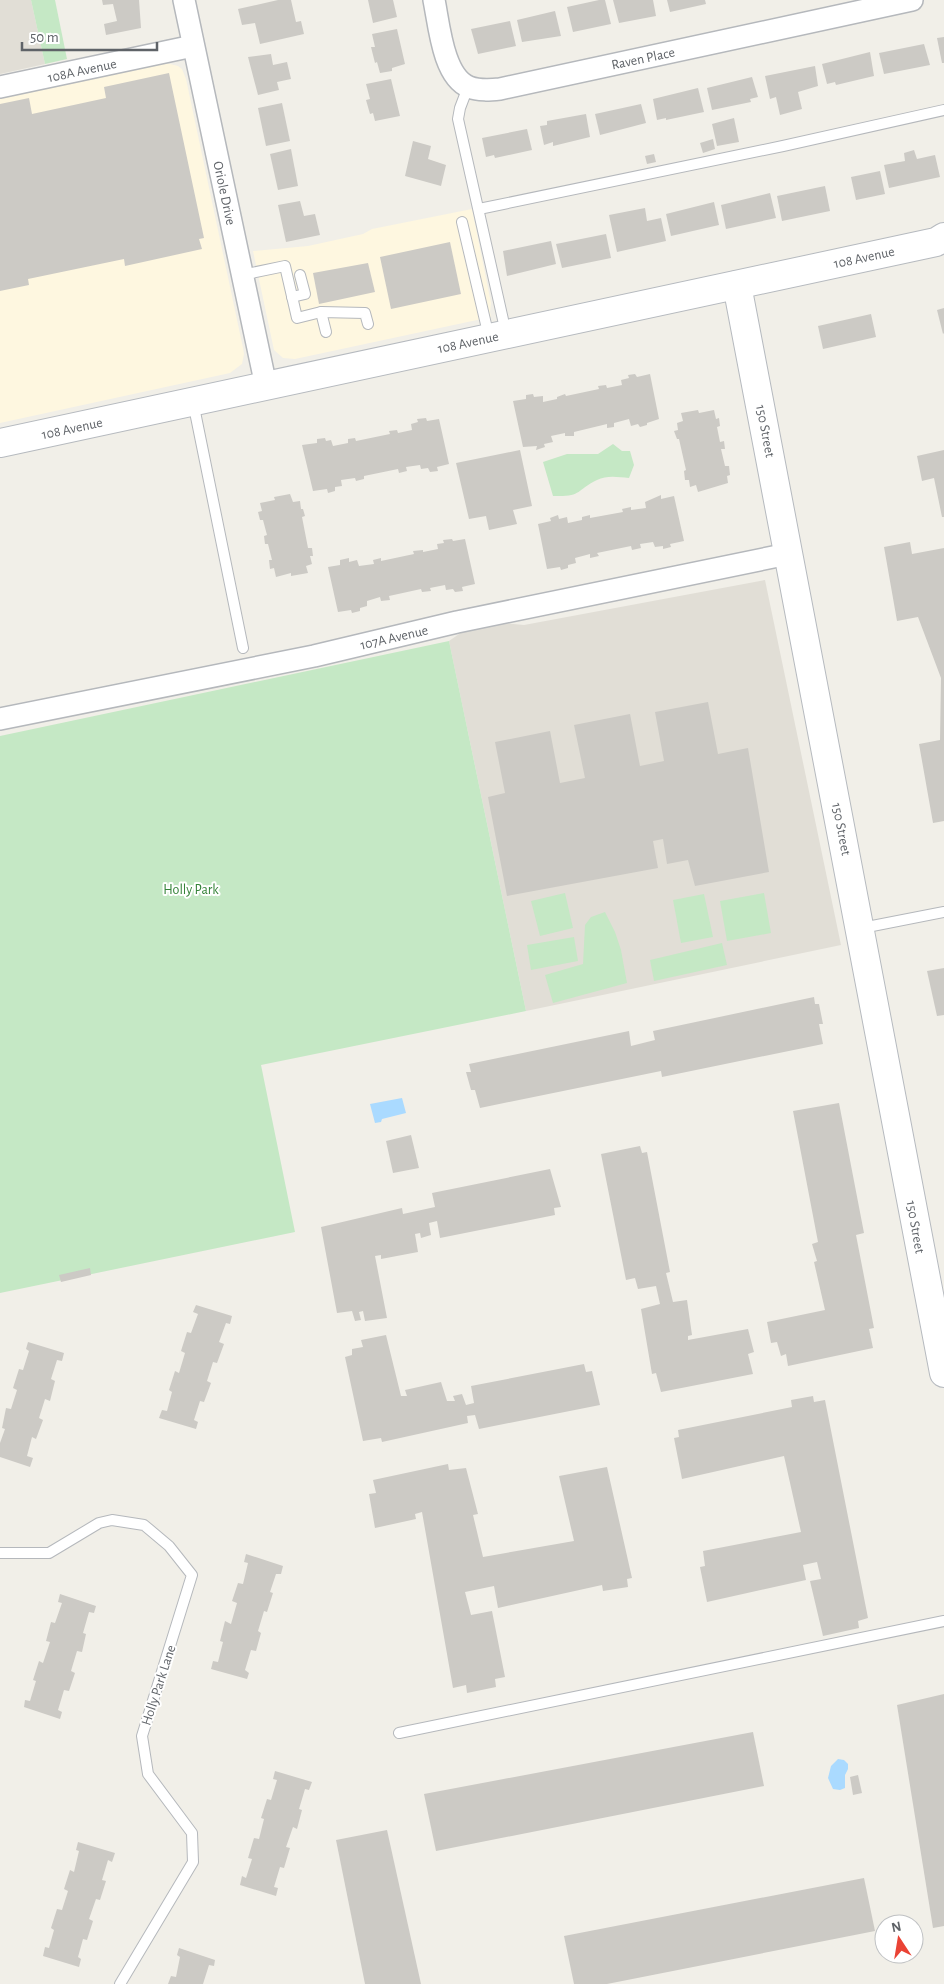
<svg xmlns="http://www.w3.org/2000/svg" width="944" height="1984" viewBox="0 0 944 1984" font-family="'Alegreya Sans',sans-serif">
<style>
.commercial{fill:#fef7e0}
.education{fill:#e1ded6}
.green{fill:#c5e8c5}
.water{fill:#aadaff}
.building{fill:#cccac5}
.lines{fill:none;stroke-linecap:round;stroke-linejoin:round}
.service-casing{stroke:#b5b8bc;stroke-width:12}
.minor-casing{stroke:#b5b8bc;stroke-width:24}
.secondary-casing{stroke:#b6babf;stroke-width:30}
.service{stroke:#fff;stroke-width:10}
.minor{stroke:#fff;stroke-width:21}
.secondary{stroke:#fff;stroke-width:28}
.labels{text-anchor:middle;stroke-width:4;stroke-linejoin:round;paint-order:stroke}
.street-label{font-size:14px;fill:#5f6368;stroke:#fff}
.park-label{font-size:14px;fill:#348238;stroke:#fff}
</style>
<rect width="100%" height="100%" fill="#f1efe8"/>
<g class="commercial">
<polygon points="166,63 178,66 182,69 186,79 243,348 244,354 242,364 230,373 0,423 0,98"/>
<polygon points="472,209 491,303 490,312 491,317 295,359 283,358 274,350 253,251 308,246 363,234 372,229"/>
</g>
<g class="education">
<polygon points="0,0 31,0 45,64 0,74"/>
<polygon points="765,580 841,945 526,1011 449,641 462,632 504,623 524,625"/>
</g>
<g class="green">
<polygon points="31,0 55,0 67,59 45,64"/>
<path d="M613,444L622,451H630L634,465L629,478C618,477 607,475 597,480C575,491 582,497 553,496L543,462L567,454H598Z"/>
<polygon points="449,641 526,1011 261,1065 295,1232 0,1293 0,736"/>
<polygon points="565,893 573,928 540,936 531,901"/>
<polygon points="764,893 771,933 727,941 720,901"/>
<polygon points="704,894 713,937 681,943 673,900"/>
<polygon points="605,912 615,932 621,950 627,983 553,1003 545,975 583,964 585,925 591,917"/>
<polygon points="574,937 578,961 531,970 527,945"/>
<polygon points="722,943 727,965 654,981 650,960"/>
</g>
<g class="water">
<polygon points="402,1098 406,1113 382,1119 381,1122 375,1123 370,1104"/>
<polygon points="838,1759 844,1760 848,1764 848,1769 845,1775 845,1788 840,1790 833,1789 828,1778 831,1766"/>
</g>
<g class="building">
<polygon points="102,0 139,0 141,28 106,35 104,24 117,21 113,4 103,5"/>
<polygon points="278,0 291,0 296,22 301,21 304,34 260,44 255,23 242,25 238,9"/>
<polygon points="368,0 393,0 397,17 373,23"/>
<polygon points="599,0 605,0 611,24 573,32 567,7"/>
<polygon points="613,0 653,0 656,16 619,23"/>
<polygon points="667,0 705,0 706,4 670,12"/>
<polygon points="555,11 561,36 522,42 517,20"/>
<polygon points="510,21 516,46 478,54 471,29"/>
<polygon points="397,29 405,64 392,68 392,71 380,73 377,62 375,63 371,47 375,47 372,34"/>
<polygon points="944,37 944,63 942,63 937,38"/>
<polygon points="924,44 930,65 884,74 879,53"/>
<polygon points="870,52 874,76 836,85 835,82 827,84 822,64"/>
<polygon points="271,54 273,65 287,62 291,79 277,82 279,90 258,95 248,57"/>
<polygon points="815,66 818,86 798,92 802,109 780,115 776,97 770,99 765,76"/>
<polygon points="169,73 204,238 199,239 202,249 125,266 124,259 28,279 29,285 0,291 0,104 29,98 32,114 106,98 104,87"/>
<polygon points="752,77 758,97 750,99 751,102 712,110 707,88"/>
<polygon points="391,79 400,116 375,121 373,113 370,114 366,100 370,99 366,84"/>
<polygon points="698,88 704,112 666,120 666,118 657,120 653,99"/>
<polygon points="282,103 290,141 266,146 258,108"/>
<polygon points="641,104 646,123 600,135 595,114"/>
<polygon points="586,114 590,137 553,146 553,142 544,145 540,126 547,125 547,121"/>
<polygon points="734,118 739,142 717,146 712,124"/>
<polygon points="527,129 532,150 495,158 494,155 486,157 482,138"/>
<polygon points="713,139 715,149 703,153 700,143"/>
<polygon points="413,141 431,146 428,159 446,165 441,186 405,176"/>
<polygon points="291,149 298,186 278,190 270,154"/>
<polygon points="914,150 917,159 935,155 940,177 889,188 884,165 905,161 904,153"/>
<polygon points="654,154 656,162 647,164 645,156"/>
<polygon points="880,171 885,194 856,200 851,177"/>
<polygon points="825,186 830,211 782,221 777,196"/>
<polygon points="770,193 776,218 726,229 721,205"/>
<polygon points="300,201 304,216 315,214 320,235 286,242 278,205"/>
<polygon points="714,202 719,225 671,236 666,214"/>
<polygon points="645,208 647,221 661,218 666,241 617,252 609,215"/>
<polygon points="606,234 611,258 562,268 556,244"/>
<polygon points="551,241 556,264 507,276 503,251"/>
<polygon points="450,242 461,294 391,309 380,257"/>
<polygon points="368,263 375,292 319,304 313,273"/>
<polygon points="944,308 944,333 943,334 937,310"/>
<polygon points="871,314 876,337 823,349 818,326"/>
<polygon points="635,374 637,377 650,374 659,419 647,423 647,425 640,427 638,424 631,426 629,419 614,423 614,427 607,428 607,424 574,432 574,436 565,436 565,433 551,436 553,442 544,444 545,447 536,450 537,446 523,447 513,401 526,399 526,395 533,394 534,397 543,396 543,402 557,399 557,397 565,394 566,396 599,389 598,386 606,385 607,388 622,385 621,380 629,378 628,375"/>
<polygon points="698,410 699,413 714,410 716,419 719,418 720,426 717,427 720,442 724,441 725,449 721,449 725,466 729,466 730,475 727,476 728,483 698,492 696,485 690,487 689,480 685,480 684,471 686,470 679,439 677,439 674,431 678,430 677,423 683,421 681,413"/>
<polygon points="426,418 427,421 439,419 449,464 437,467 438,471 430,472 428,468 421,469 420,465 406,467 407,471 399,473 398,469 364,476 364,479 356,481 355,478 341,480 342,486 335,487 335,491 328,493 327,489 313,491 302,445 317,443 317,439 325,438 326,441 331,440 333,446 348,443 348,439 355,438 356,441 390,434 389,431 397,430 398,433 412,430 411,424 418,422 417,419"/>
<polygon points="520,450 532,506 513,510 517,524 489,530 486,516 469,519 456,463"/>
<polygon points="944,450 944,517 942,517 934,478 922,481 917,456"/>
<polygon points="290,494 293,502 300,501 301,509 303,509 305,516 302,517 308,548 312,548 313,556 310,556 312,564 306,566 308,573 291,576 291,573 276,577 274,568 270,569 269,560 272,560 268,544 265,544 264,536 267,535 263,520 260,520 258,512 262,511 260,503 275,500 274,497"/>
<polygon points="661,495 661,499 674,496 684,541 670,544 671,547 663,549 663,546 655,547 653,542 640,544 641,548 632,550 631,546 597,553 599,556 590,558 590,554 575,558 576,563 568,565 568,568 561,570 560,567 547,569 538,524 551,521 550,518 558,515 559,519 567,517 568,523 582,520 582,517 590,515 590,518 623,512 622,509 631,507 631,510 646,508 645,502"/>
<polygon points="452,539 453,541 465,539 475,584 462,587 463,591 455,592 453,589 446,590 445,585 430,588 431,591 422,592 421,589 389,596 390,600 381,601 380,597 367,601 367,606 360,608 360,611 352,613 351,610 338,612 328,567 340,565 340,560 349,558 349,562 357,560 359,566 374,564 373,560 381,558 381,561 414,554 413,551 423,550 423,552 438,549 437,544 444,543 443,540"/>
<polygon points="910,542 912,554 944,548 944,821 933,823 919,744 940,740 941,678 918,617 897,621 884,547"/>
<polygon points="708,702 718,754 748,748 769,872 695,886 688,860 667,864 663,839 653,841 658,868 507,896 488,797 505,793 495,742 550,731 560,783 585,778 574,725 630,714 640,766 664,761 655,712"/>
<polygon points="944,968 944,1015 937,1016 927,971"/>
<polygon points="814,997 815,1004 819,1004 823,1024 819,1024 823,1044 662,1077 661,1071 480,1108 475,1090 471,1090 466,1072 471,1072 469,1064 629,1031 631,1046 655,1040 653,1031"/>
<polygon points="839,1103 864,1233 856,1235 874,1328 869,1329 873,1348 788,1366 786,1354 781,1356 777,1342 771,1343 767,1322 825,1310 814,1262 817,1261 812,1244 818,1242 793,1111"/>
<polygon points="411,1135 419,1168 393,1173 386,1141"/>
<polygon points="640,1146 642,1153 647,1152 670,1272 666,1273 673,1302 687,1300 692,1335 688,1336 688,1340 748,1329 754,1352 748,1354 753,1374 661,1392 656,1373 652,1374 641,1309 660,1304 656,1286 638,1289 635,1278 626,1280 601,1154"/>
<polygon points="550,1169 561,1207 554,1208 555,1215 440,1238 437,1221 429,1223 431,1235 421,1238 420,1233 415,1234 418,1252 381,1259 381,1255 375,1256 387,1318 365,1321 363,1311 359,1312 361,1320 355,1321 352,1311 337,1313 321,1227 402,1208 403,1214 435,1207 432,1193"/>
<polygon points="90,1268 91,1275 61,1282 59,1275"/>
<polygon points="196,1305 232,1316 230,1324 226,1323 219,1342 224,1344 217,1363 213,1362 207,1381 211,1383 204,1402 200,1401 194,1420 198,1422 196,1429 159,1418 162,1410 167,1411 172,1392 169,1390 175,1371 179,1373 185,1353 181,1351 187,1332 191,1333 198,1314 193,1312"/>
<polygon points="386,1335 401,1396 407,1396 405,1390 441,1382 447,1401 455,1401 453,1396 462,1394 466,1405 474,1403 471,1386 584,1364 586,1372 592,1371 600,1405 479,1429 475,1415 467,1416 468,1423 382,1442 381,1438 363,1441 345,1357 352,1355 352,1349 363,1347 361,1340"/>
<polygon points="28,1342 64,1353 62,1361 57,1360 51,1379 55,1381 50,1401 45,1399 39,1418 43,1420 36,1439 32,1437 27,1456 33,1458 30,1467 0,1457 0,1443 5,1429 2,1428 6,1408 11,1409 17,1390 13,1388 19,1369 23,1370 29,1351 26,1349"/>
<polygon points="813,1396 814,1402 825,1400 868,1618 858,1621 859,1628 823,1636 810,1581 821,1579 817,1562 803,1565 806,1580 707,1602 700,1567 705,1566 703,1551 801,1532 784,1456 682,1479 674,1438 679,1437 678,1430 792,1407 791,1400"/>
<polygon points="448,1464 449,1470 466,1468 478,1514 473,1515 483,1557 574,1541 559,1476 607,1467 632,1578 627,1579 628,1587 603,1591 602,1585 498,1608 494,1586 465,1592 471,1615 492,1611 505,1677 495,1679 496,1687 467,1693 466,1685 453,1688 422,1512 415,1514 416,1519 375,1528 369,1494 376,1493 373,1480"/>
<polygon points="246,1554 283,1566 281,1574 276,1574 270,1592 273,1593 267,1612 264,1611 258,1631 261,1633 256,1651 251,1650 245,1670 249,1673 247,1679 211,1669 213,1661 218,1662 223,1642 220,1641 225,1621 231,1624 237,1603 232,1601 238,1583 243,1584 248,1563 244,1562"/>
<polygon points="60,1594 96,1606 94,1613 89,1612 83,1633 86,1634 82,1652 77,1651 71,1671 75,1673 69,1691 64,1690 58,1710 62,1712 60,1719 24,1707 25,1700 30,1701 36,1681 33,1680 39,1661 43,1663 50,1642 46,1641 51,1622 55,1623 62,1603 58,1602"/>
<polygon points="944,1694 944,1926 933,1928 897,1705"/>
<polygon points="753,1732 764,1786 436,1851 424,1794"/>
<polygon points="275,1771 312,1782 309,1790 305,1789 299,1809 302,1810 297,1829 293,1827 286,1847 290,1848 284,1868 280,1867 274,1887 278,1888 276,1896 240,1885 242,1876 246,1878 252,1859 248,1858 254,1838 259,1839 264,1819 261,1818 267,1799 271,1800 277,1780 273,1779"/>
<polygon points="858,1775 862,1793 853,1795 850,1777"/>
<polygon points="387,1830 421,1984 365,1984 336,1840"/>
<polygon points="78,1842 115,1853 112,1862 108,1860 102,1880 106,1881 100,1900 96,1899 89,1919 93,1921 87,1940 83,1939 78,1957 81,1959 79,1967 43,1956 45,1947 49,1948 54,1930 51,1928 57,1909 62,1910 68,1891 64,1889 70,1870 74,1872 79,1851 76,1850"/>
<polygon points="864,1878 875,1931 607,1984 574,1984 564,1936"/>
<polygon points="179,1948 215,1960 214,1966 209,1965 203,1984 168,1984 171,1976 176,1977 180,1957 177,1955"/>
</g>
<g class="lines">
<defs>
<g id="service">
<polyline points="468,87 460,108 458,119 506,333"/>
<polyline points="479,209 783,146 944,110"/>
<polyline points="462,222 489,337"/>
<polyline points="242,275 285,266 297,318 321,312 365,313 368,324"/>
<polyline points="292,297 305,294 300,275"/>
<polyline points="321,312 326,332"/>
<polyline points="193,402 243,648"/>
<polyline points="862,928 944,912"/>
<polyline points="0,1553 49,1553 99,1523 112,1520 144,1525 169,1546 192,1575 142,1736 148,1774 192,1833 193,1862 120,1984"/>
<polyline points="399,1733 944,1621"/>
</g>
<g id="minor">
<polyline points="184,0 266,386"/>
<path d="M434,0C439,24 443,77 469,87C479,91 490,90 500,89L912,0"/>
<polyline points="0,87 193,46"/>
<polyline points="0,719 314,656 457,622 788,554"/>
</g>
<g id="secondary">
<path d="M737,285C755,376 771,467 789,558C842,830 892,1102 944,1373"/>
<polyline points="0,443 936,242 944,237"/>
</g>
</defs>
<use href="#service" class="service-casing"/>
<use href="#minor" class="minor-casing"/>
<use href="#secondary" class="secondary-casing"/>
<use href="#service" class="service"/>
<use href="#minor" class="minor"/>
<use href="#secondary" class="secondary"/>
</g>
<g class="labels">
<g class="street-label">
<text transform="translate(643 58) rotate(-12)" y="5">Raven Place</text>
<text transform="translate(82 70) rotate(-12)" y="5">108A Avenue</text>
<text transform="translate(225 193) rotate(78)" y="5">Oriole Drive</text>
<text transform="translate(864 257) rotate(-12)" y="5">108 Avenue</text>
<text transform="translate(468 342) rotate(-12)" y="5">108 Avenue</text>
<text transform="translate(72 428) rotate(-12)" y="5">108 Avenue</text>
<text transform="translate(766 431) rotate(79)" y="5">150 Street</text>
<text transform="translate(394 637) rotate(-13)" y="5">107A Avenue</text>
<text transform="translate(842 829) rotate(79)" y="5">150 Street</text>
<text transform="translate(916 1227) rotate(80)" y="5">150 Street</text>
<text transform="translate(158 1685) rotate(-72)" y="5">Holly Park Lane</text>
</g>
<g class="park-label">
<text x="191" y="894">Holly Park</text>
</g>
</g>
<g transform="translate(899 1939) rotate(348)"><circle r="24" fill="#ffffff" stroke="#bfc1c3"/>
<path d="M0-4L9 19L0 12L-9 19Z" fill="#ea4335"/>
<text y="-8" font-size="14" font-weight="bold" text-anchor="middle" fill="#5f6368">N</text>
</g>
<path d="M22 42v8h135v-8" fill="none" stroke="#5f6368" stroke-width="2.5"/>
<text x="30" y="42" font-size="15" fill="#5f6368" stroke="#ffffff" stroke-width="4" paint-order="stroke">50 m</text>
</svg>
